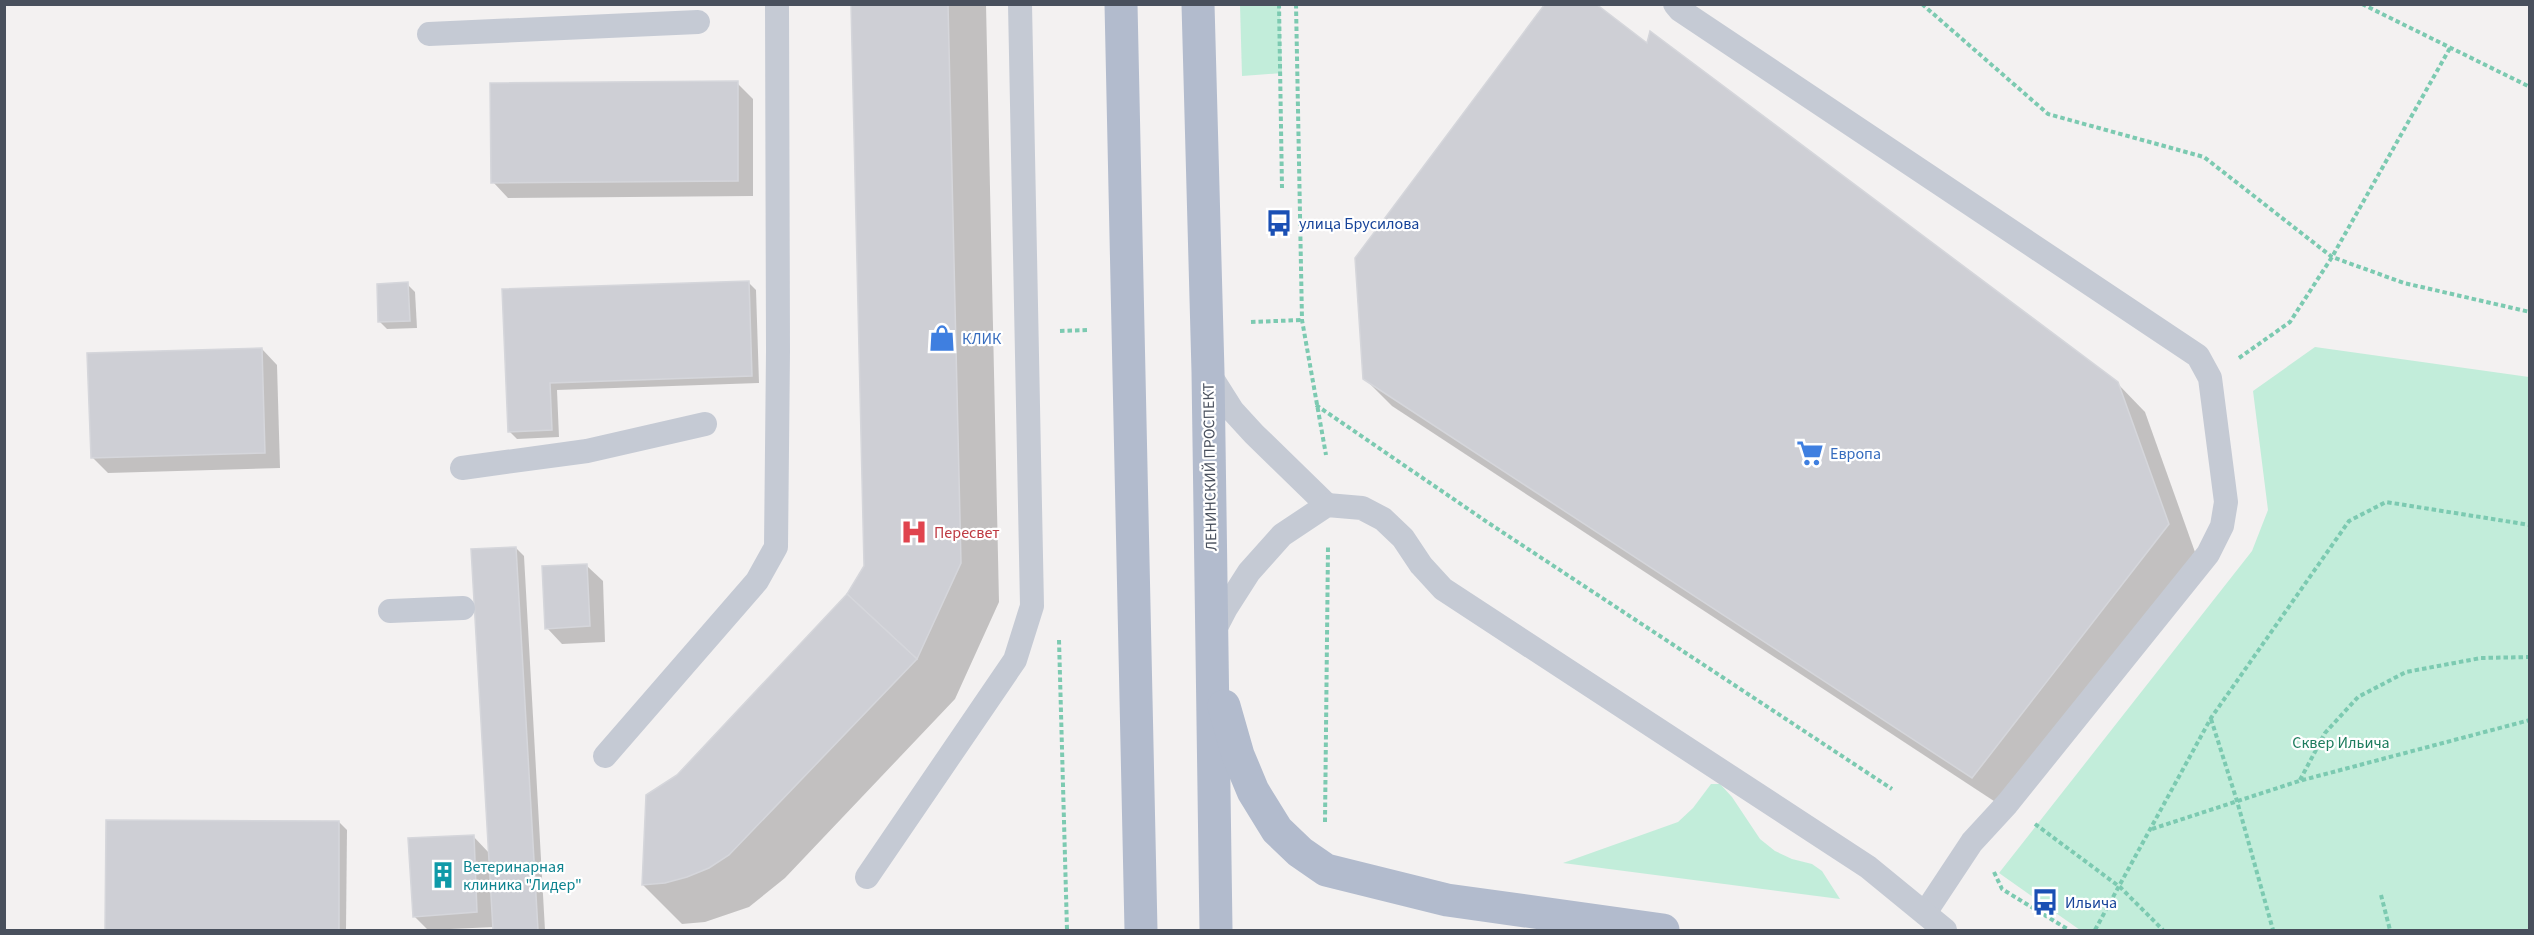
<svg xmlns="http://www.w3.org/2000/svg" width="2534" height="935" viewBox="0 0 2534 935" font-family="'Source Sans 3',sans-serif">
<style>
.green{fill:#c2edda}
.shadow{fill:#0003}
.building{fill:#cecfd5;stroke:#d5d6db;stroke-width:1.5}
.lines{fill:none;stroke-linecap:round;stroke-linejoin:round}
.path{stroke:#7ccab1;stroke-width:4;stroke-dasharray:4.5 3;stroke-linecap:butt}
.lane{stroke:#c5cad4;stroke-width:24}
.primary{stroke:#b2bbcd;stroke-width:33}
.labels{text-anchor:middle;stroke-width:4.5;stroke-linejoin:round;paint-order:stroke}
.transit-label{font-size:16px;fill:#164399;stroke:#fff;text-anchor:start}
.shop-label{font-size:16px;fill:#366cbe;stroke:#fff;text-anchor:start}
.street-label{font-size:16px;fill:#49505d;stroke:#fff}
.health-label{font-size:16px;fill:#be3a42;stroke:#fff;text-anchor:start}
.park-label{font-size:16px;fill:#1d7c5d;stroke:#fff}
.culture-label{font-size:16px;fill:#0d838f;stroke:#fff;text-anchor:start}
</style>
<rect width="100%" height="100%" fill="#f3f1f1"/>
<g class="green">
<polygon points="1240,5 1280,5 1282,73 1242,76"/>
<polygon points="2315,347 2529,377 2529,930 2080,930 1999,873 2252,551 2268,510 2253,391"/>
<polygon points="1711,784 1720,784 1732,797 1760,839 1775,851 1792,859 1812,864 1822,871 1840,899 1563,863 1678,822 1693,808"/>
</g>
<g class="shadow">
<polygon points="853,4 986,4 999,602 955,699 785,878 749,907 705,922 682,924 643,885 678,776 848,595 866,566"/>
<polygon points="737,83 753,99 753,196 508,198 493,182"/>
<polygon points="748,282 756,290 759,383 557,390 559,437 517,439 509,431 504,291"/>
<polygon points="407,284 415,292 417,328 387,329 379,321"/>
<polygon points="262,349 277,365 280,468 108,473 92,457"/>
<polygon points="1364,378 2117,383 2145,412 2195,552 2000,805 1392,406"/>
<polygon points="516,548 524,556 545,930 495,930 495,927 428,930 414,916 473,836 490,854"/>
<polygon points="587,566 603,581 605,642 562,644 547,628"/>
<polygon points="108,822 339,822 347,830 346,930 107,930"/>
</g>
<g class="building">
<polygon points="851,4 948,4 961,563 917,659 847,594 864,566"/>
<polygon points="1545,4 1596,4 1647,43 1650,31 2118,382 2169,524 1972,778 1363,379 1355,258"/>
<polygon points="738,81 738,181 491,183 490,83"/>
<polygon points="749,281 752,376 550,383 552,430 508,432 502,289"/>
<polygon points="408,282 410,321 378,322 377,284"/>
<polygon points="262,348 265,453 91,458 87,353"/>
<polygon points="516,547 538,930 493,930 471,549"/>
<polygon points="587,564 590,626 545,629 542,566"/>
<polygon points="847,594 917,659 729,855 709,868 687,877 665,883 642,885 646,795 677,775"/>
<polygon points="106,820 339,821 339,930 105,930"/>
<polygon points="474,835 477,912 413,917 408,838"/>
</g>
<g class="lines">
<g class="path">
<polyline points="1279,4 1282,188"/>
<polyline points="1296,4 1302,320 1326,455"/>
<polyline points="1922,4 2048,114 2204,157 2332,257 2404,283 2530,312"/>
<polyline points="2362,4 2530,87"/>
<polyline points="1251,322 1302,320"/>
<polyline points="1060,331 1089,330"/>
<polyline points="2239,358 2290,322 2332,257 2450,48"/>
<polyline points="1316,405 1487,522 1892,789"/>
<polyline points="1059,640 1067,930"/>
<polyline points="2211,719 2237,801 2273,930"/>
<polyline points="2300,780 2325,733 2358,697 2406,672 2481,658 2530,657"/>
<polyline points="1325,822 1328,547"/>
<polyline points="2035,824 2120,887 2163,930"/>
<polyline points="2152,829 2299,781 2530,720"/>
<polyline points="1994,872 2002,889 2069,930"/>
<polyline points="2381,895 2390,930"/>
<polyline points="2095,930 2211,718 2349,521 2386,502 2530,525"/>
</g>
<g class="lane">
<polyline points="1675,4 1680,10 2198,356 2210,378 2226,502 2222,526 2208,554 2007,804 1972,842 1925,913"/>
<polyline points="429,34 698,22"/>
<polyline points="1208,372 1232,410 1254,434 1327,505"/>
<polyline points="462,468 587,451 705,424"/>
<polyline points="390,611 463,608"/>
<polyline points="1213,633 1226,608 1249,572 1282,535 1327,505 1362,508 1383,519 1403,538 1421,565 1443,589 1868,867 1945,930"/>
<polyline points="605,756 757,581 776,547 778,351 777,4"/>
<polyline points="867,877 1015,660 1032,606 1020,4"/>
</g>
<g class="primary">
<polyline points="1121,4 1141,930"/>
<polyline points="1198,4 1208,372 1216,930"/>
<polyline points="1224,706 1238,755 1253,791 1277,830 1300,852 1326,870 1447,900 1663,930"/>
</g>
</g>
<defs>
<symbol id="bus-bare" viewBox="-9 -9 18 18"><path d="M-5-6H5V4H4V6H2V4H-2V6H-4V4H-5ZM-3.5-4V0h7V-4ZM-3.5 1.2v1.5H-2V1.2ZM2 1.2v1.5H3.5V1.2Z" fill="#1a4fb4" stroke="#fff" stroke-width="2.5" paint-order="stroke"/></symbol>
<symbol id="shop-bare" viewBox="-9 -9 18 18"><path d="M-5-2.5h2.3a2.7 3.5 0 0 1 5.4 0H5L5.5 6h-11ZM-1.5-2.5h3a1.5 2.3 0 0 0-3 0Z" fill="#3f7fe0" stroke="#fff" stroke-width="2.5" paint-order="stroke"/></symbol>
<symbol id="supermarket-bare" viewBox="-9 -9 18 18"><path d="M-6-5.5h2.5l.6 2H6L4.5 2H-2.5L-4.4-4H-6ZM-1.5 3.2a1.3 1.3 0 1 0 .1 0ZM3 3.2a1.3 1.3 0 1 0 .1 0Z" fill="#3f7fe0" stroke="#fff" stroke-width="2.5" paint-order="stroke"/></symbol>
<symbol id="hospital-bare" viewBox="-9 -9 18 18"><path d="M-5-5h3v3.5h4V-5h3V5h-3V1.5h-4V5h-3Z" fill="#e0444e" stroke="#fff" stroke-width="2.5" paint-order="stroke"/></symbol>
<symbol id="building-bare" viewBox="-9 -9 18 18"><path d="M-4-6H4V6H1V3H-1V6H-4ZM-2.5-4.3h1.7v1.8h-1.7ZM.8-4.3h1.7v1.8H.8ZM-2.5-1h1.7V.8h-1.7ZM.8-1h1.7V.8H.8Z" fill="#0f9aa8" stroke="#fff" stroke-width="2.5" paint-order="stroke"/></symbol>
</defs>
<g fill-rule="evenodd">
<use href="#bus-bare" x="1260" y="204" width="38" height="38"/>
<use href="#shop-bare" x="923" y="319" width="38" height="38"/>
<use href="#supermarket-bare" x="1791" y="434" width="38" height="38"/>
<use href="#hospital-bare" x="895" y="513" width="38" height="38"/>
<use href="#building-bare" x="424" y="856" width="38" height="38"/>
<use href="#bus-bare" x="2026" y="883" width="38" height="38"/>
</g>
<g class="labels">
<g class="transit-label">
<text x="1299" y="229">улица Брусилова</text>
<text x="2065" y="908">Ильича</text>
</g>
<g class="shop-label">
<text x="962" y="344">КЛИК</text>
<text x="1830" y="459">Европа</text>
</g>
<g class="street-label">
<text transform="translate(1209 467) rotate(-91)" y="6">ЛЕНИНСКИЙ ПРОСПЕКТ</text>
</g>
<g class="health-label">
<text x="934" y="538">Пересвет</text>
</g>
<g class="park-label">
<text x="2341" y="748">Сквер Ильича</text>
</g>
<g class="culture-label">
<text x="463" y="872">Ветеринарная<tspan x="463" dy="18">клиника "Лидер"</tspan></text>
</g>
</g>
<rect width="2534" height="935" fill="none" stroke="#49505d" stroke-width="12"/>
</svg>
